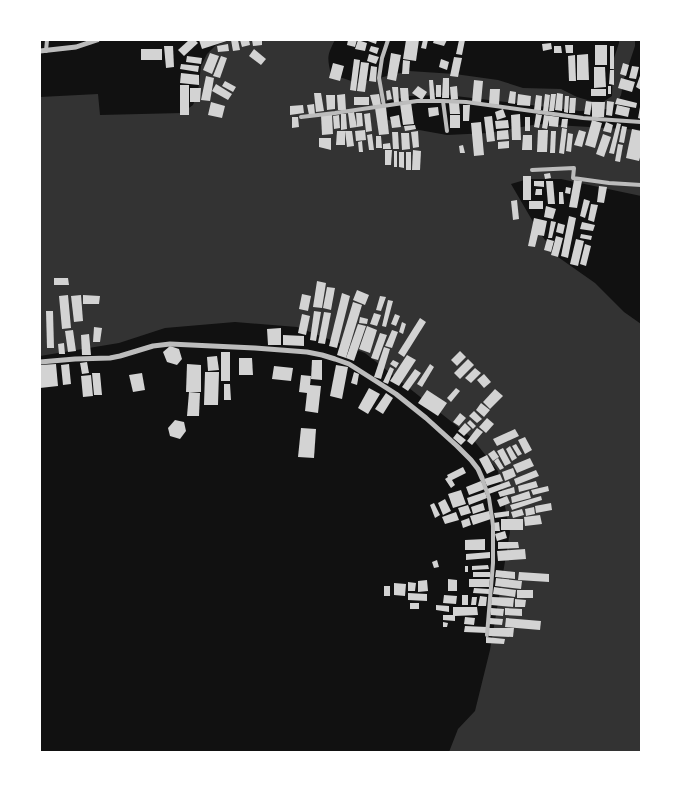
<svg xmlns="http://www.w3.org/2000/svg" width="681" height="792" viewBox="0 0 681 792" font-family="Roboto,sans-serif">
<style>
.water{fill:#333}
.building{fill:#d3d3d3}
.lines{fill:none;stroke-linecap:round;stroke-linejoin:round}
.minor{stroke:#bcbcbc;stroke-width:4}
.tertiary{stroke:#bcbcbc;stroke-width:5}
</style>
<rect width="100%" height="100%" fill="#111"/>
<path class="water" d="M231,40H335C327,55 327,58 331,74L357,83L409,71L455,74L498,80L523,88L561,89L577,97L591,101L603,102L612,96L613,61L619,43V40H635V46L624,79L621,95L617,103L607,109L580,111L447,95L410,96L380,103L381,117L408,128L447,135L488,133L538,124L641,130V196L561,179H528L511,184L539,232L558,257L595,283L624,312L641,324V752H449L458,729L475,711L490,650L510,532L498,471L472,438L365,353L297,327L235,322L165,328L119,343L40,356V97L98,94L100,115L182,113L193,105L198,92L201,66L207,54L216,45Z"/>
<g class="building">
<polygon points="189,40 195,40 198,43 184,56 178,50"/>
<polygon points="199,40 230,40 202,49"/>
<polygon points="231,40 238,40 240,50 233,51"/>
<polygon points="240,40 249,40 250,45 242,47"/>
<polygon points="252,40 262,40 262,45 253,46"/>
<polygon points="348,40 357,40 355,47 347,45"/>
<polygon points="358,40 367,43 365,51 355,49"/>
<polygon points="365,40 377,40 376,44"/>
<polygon points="406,40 419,40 416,61 403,59"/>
<polygon points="423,40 428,40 426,49 421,48"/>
<polygon points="434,40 447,40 444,46 433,43"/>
<polygon points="459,40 465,40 462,55 456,54"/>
<polygon points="551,43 552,49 543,51 542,44"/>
<polygon points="228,44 229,51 218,52 217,46"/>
<polygon points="565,45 573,45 573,53 566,53"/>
<rect x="595" y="45" width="12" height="20"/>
<polygon points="164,46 173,46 174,67 166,68"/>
<polygon points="371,46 379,48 377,54 369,51"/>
<polygon points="554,46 561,46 562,53 554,53"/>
<rect x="610" y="46" width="4" height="23"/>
<rect x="141" y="49" width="21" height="11"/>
<polygon points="254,49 266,59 261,65 249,56"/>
<polygon points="210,53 219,56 212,74 203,70"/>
<polygon points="391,53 401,55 396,81 387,79"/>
<polygon points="369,54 379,57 376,64 367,61"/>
<polygon points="588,54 589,80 577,80 577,55"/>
<polygon points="575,55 576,81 569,81 568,56"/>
<polygon points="187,56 202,58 201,64 186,62"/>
<polygon points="221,56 227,58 220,78 213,76"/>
<polygon points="454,57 462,58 458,77 450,76"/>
<polygon points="354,59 360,60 356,91 350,90"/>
<polygon points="441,59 449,62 447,70 439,67"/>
<polygon points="403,60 410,61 409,74 402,74"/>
<polygon points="361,62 369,63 365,92 357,91"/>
<polygon points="333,63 344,66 340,81 329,78"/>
<polygon points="623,63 629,65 626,76 620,74"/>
<polygon points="181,64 199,66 198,72 180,69"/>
<polygon points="371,66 377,67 376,82 369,81"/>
<polygon points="632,66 639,67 636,79 629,78"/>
<polygon points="594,67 605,67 606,87 594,88"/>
<polygon points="610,70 614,70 614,85 609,84"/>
<polygon points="181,73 199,75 199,85 180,83"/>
<polygon points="641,73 641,90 636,87"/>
<polygon points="206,76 214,78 210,101 201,100"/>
<polygon points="443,78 449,78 449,98 442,98"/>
<polygon points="621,78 635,82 632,92 618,88"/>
<polygon points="429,80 433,80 435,99 430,99"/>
<polygon points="474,80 483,81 481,103 472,102"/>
<polygon points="225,81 236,87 233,92 222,86"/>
<polygon points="216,84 232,94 228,100 212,91"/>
<rect x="180" y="85" width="9" height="30"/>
<rect x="436" y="85" width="5" height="12"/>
<polygon points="418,86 427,92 422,100 412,93"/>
<polygon points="457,86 458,99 451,100 450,87"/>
<rect x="608" y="86" width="3" height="8"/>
<polygon points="392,87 398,87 399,103 394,103"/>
<polygon points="190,88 201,88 200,102 190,102"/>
<polygon points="400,88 408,88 409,101 401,101"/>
<polygon points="490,89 500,89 499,105 489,104"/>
<rect x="591" y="89" width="15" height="7"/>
<polygon points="390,90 392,99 387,100 386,91"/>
<polygon points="510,91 516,92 515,104 508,103"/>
<polygon points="314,93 321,93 324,111 316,112"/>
<polygon points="557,93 563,94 562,111 555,110"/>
<polygon points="345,94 346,110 338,110 337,95"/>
<polygon points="379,94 381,105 373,106 370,95"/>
<polygon points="518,94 531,96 530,106 517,105"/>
<polygon points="545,94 550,95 548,112 543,111"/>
<polygon points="551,94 556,94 554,111 549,111"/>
<polygon points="326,95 335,95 335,109 327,110"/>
<polygon points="536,95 542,96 541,110 534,110"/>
<polygon points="565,96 569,96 568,113 564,112"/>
<rect x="354" y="97" width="15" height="8"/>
<polygon points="570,98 576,98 575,113 569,113"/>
<polygon points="617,98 637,103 636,108 615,104"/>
<polygon points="586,101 592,102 590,115 584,114"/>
<polygon points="607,101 614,102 612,116 606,115"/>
<polygon points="211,102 225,106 222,118 208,115"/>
<polygon points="411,102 414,124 403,125 400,104"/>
<polygon points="592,102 605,102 604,117 592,117"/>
<polygon points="449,103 459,103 460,114 450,114"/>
<polygon points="314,104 315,114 309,115 307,105"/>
<polygon points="303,105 304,113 290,115 290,106"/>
<polygon points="463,105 470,105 469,121 463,121"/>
<polygon points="617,105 630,108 628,117 615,114"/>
<polygon points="386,107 389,134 379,135 375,108"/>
<polygon points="438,107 439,115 429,117 428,108"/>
<polygon points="640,107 641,107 641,119 638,118"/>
<polygon points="503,109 506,117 497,120 495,112"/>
<polygon points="354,112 357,127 350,128 348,113"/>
<polygon points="356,113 362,113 363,126 357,127"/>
<polygon points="370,113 372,131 366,132 364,114"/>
<polygon points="341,114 346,114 347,129 341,130"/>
<polygon points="520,114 521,140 512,140 511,115"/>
<polygon points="536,114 542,115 539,128 534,127"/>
<polygon points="321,115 332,115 333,134 322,135"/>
<polygon points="339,115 340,128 334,129 333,116"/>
<polygon points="399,115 401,127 392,128 390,117"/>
<rect x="450" y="115" width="10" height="13"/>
<polygon points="544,115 559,117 558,127 549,126 549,120 547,129 542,128"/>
<polygon points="492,116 495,141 487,142 484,117"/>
<polygon points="292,117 298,117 299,127 292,128"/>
<rect x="525" y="117" width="5" height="14"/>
<polygon points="562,119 568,119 567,128 561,127"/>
<polygon points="508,120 509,128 496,129 495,121"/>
<polygon points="592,120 602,123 595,148 585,145"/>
<polygon points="481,122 484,155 474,156 471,123"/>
<polygon points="606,122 613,125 611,133 603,131"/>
<polygon points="617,123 621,124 614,154 609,153"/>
<polygon points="415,125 416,129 405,131 404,126"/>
<polygon points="622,126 627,127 624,143 619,142"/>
<polygon points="562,128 567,129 564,154 559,153"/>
<polygon points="632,129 641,131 641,154 639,161 626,158"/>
<polygon points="365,130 366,140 356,141 355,131"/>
<polygon points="508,130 509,139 497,140 497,131"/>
<polygon points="538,130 548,130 547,152 537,152"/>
<polygon points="579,130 586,132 582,147 574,145"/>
<polygon points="337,131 345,131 345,145 336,145"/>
<polygon points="345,131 352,131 354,146 347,147"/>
<polygon points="418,131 419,147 413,148 411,132"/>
<polygon points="551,131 556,131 555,153 550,153"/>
<polygon points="392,132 398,132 399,149 393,149"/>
<polygon points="401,133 409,133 410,149 402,150"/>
<polygon points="568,133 573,134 571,152 566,151"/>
<polygon points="372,134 374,150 369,150 367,135"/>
<polygon points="603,134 611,137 604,157 596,154"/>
<polygon points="523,135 532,135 532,150 522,150"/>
<polygon points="376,136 381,136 382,148 376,148"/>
<polygon points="319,138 331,138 331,150 319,147"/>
<polygon points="362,141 363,152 359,152 358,142"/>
<polygon points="509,141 509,148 498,149 498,142"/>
<polygon points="390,143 391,149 383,149 383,144"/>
<polygon points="618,144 623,145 620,162 615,161"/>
<polygon points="463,145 465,153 460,153 459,146"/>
<polygon points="385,150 392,150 391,165 385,165"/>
<polygon points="413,150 421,151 420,170 412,170"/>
<rect x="394" y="151" width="3" height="16"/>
<polygon points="399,152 404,152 404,168 399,167"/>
<rect x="406" y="152" width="5" height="18"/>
<polygon points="550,173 551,178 545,179 544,174"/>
<rect x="523" y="176" width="8" height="24"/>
<polygon points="574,180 582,181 577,208 569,207"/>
<polygon points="534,181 544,181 544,187 534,186"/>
<polygon points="546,181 553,181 555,204 548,204"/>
<polygon points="599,186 607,187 604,203 597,202"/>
<polygon points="566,187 571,188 570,194 565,193"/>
<polygon points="536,189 542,189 542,195 535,195"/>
<polygon points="559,192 563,192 564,204 559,204"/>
<polygon points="584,199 590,201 585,218 580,216"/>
<polygon points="517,200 519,219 513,220 511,201"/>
<rect x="529" y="201" width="14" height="8"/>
<polygon points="591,204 598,205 594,222 588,220"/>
<polygon points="546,206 556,209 553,219 544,217"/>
<polygon points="569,216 576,218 568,258 561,256"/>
<polygon points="534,218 547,221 544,236 538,235 535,247 528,246"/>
<polygon points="551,221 556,222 552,238 548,238"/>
<polygon points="582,222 595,225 593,231 580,229"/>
<polygon points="558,223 565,225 563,234 556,232"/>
<polygon points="581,234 592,236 591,240 580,238"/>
<polygon points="556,236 563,238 558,257 551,255"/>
<polygon points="547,239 554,241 551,252 544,250"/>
<polygon points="576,239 584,241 578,266 570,264"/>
<polygon points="585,244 591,246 586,266 580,264"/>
<polygon points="54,278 68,278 69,285 54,285"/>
<polygon points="317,281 326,283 322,308 313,307"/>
<polygon points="327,287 335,288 331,310 323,308"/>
<polygon points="357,290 369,295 365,305 353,300"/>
<polygon points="342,293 350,296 337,348 329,346"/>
<polygon points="302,294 311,296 308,311 299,309"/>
<polygon points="68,295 71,328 62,329 59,296"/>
<polygon points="81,295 83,321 74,322 71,296"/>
<polygon points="83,295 100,296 99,304 83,304"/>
<polygon points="380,296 386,297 381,311 376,310"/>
<polygon points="388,300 393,301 386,327 382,326"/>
<polygon points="353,302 362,305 346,358 337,355"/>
<polygon points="46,311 53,311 54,348 47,348"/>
<polygon points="314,311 321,312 316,341 310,340"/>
<polygon points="324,312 331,313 325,344 318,343"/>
<polygon points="374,313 381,315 377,326 370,324"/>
<polygon points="302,314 310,316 306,335 298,333"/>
<polygon points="395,314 400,316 396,326 391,324"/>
<polygon points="360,317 368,319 367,324 359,323"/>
<polygon points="420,318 426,322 404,357 398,353"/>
<polygon points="402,322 406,324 403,334 399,332"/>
<polygon points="358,324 366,326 354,361 346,358"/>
<polygon points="367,326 377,330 370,353 359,349"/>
<polygon points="94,327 102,328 100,342 93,342"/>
<polygon points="281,328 281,345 268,345 267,329"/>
<polygon points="73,330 76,351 68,352 65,331"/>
<polygon points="392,330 398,332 392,348 385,346"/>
<polygon points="380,333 387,335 378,360 371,358"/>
<polygon points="89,334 91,355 82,355 81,335"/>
<polygon points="283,335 304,336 304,346 283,345"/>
<polygon points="64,343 65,354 59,354 58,344"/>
<polygon points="170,346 179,349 182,359 177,365 167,362 163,352"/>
<polygon points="384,347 390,349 381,379 374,377"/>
<polygon points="460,351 466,357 457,366 451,360"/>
<rect x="221" y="352" width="9" height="29"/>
<polygon points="407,355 416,360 399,386 390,381"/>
<polygon points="217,356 219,370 208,371 207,357"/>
<polygon points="239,358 252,358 253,375 239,375"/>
<polygon points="468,359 474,365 460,379 454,373"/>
<polygon points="312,360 322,360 322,380 311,379"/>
<polygon points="393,360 399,363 396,368 390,364"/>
<polygon points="87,362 89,373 82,374 80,363"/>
<polygon points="56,364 58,386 40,388 40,365"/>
<polygon points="69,364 71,384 63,385 61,365"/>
<polygon points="187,364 201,365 201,392 186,392"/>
<polygon points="430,364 434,367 422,387 417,384"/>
<polygon points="336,365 348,367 342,399 330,396"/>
<polygon points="274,366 293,368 291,381 272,379"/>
<polygon points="390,367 394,369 388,384 383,382"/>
<polygon points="475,368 481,373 471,383 465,378"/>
<polygon points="415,369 421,373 408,391 402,387"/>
<polygon points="205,372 219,372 218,405 204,405"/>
<polygon points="354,372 359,374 357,385 351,383"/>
<polygon points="92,373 100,373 102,395 94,395"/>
<polygon points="142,373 145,390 133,392 129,375"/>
<polygon points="484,374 491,382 484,388 477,380"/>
<polygon points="91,375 93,396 83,397 81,376"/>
<polygon points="301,375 311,376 310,385 321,386 318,413 305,411 307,393 299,392"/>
<polygon points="224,384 230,384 231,400 224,400"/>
<polygon points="369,388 380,394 368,414 358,408"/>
<polygon points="456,388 460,391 451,402 447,398"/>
<polygon points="495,389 503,396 490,409 483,402"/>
<polygon points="427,390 447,403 438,416 418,403"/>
<polygon points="189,392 200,393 199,416 187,416"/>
<polygon points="386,393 393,398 383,414 375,409"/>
<polygon points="481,403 490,410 484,417 476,410"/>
<polygon points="474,411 482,419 477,423 469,416"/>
<polygon points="460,413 466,418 459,426 453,422"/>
<polygon points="487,418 494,424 486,433 479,427"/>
<polygon points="175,420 184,422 186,431 180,439 170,436 168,428"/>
<polygon points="470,420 476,426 473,429 467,423"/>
<polygon points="465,423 471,429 464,436 458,431"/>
<polygon points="301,428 316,429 314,458 298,457"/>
<polygon points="477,428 483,432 472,445 467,441"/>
<polygon points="515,429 519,436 497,446 493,439"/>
<polygon points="457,433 466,440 461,445 453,438"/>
<polygon points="525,437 532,450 525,454 518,440"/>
<polygon points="516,444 522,454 518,456 512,446"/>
<polygon points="510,446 517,458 512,461 506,449"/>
<polygon points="503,448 511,463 505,466 497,451"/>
<polygon points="494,450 499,457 493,461 488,454"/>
<polygon points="487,455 495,470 487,474 479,459"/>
<polygon points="498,458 504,468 500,470 494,461"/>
<polygon points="530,458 534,466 517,473 513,465"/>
<polygon points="463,467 466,473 452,480 455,485 451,488 445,479 448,477 447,475"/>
<polygon points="513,468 516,476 505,481 502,472"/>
<polygon points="536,470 539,476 516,485 514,479"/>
<polygon points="500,474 503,481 487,486 484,479"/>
<polygon points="481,481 485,489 469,495 466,487"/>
<polygon points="509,481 511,486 489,494 487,489"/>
<polygon points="536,481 538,487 519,492 518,486"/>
<polygon points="548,486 549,491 533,495 531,490"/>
<polygon points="514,487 515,493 500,497 498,492"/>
<polygon points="461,490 466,504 453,508 448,494"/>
<polygon points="529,491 531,498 512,503 511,497"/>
<polygon points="485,492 487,498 469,505 467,498"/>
<polygon points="507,496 510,503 500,507 497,500"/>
<polygon points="541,496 542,500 512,510 510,505"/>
<polygon points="445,499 451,511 443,515 438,503"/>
<polygon points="434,503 440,515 435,518 430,505"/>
<polygon points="483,503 485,510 473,514 471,507"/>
<polygon points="551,503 552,510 536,513 535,506"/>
<polygon points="468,505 471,513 461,516 458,508"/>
<polygon points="534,507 535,514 526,516 525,509"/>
<polygon points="522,509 524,515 513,518 511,512"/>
<polygon points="489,511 491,519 473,525 470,516"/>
<polygon points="509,511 509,516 495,518 494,513"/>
<polygon points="456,512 459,520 445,524 442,517"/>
<polygon points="540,515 542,524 525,526 524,517"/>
<polygon points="469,518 471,525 463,528 461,521"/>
<rect x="501" y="519" width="22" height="11"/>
<polygon points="499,522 500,531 494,531 493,523"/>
<polygon points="505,531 507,538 497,541 495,534"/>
<polygon points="485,539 485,550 465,550 465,540"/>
<polygon points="498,542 518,542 519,548 498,549"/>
<polygon points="525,549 526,559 498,561 497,551"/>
<polygon points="490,552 490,558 466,560 466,554"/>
<polygon points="437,560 439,567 434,568 432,562"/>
<polygon points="488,565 489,569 472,570 472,566"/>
<rect x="465" y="566" width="3" height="6"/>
<polygon points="496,570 515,572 515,579 495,577"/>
<rect x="473" y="572" width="17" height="5"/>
<polygon points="519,572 549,574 549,582 518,580"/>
<polygon points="496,578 522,581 521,589 495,586"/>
<polygon points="448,579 457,580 457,591 448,591"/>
<polygon points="469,579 490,579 489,587 469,587"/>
<polygon points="427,580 428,591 418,592 418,581"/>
<polygon points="408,582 416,583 415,591 408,591"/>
<polygon points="394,583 406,584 405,596 394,595"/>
<rect x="384" y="586" width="6" height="10"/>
<polygon points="494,587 516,590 515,597 493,594"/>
<polygon points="474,588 489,589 489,594 473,593"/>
<rect x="517" y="590" width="16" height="8"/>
<polygon points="408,593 427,594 427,601 408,600"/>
<polygon points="444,595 457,596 456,604 443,603"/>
<rect x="462" y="595" width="6" height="10"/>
<polygon points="480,596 487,597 486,606 478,606"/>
<polygon points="472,597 477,597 476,605 471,605"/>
<polygon points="492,597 514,598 513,607 491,605"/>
<polygon points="515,599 526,600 525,607 515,607"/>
<rect x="410" y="603" width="9" height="6"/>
<polygon points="436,605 449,606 449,612 436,610"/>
<polygon points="453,607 477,607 478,615 455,616 455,621 443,620 443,615 453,615"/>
<polygon points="491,608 504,609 503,616 491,615"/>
<polygon points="505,608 522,609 522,616 505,615"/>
<polygon points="465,617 475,618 474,625 464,624"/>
<polygon points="490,618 503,619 502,625 489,624"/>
<polygon points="506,618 541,621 540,630 505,627"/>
<polygon points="443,622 448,623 447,627 443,627"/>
<polygon points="465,626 487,627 487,633 464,632"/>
<polygon points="489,628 514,628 513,637 489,636"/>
<polygon points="486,637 505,639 504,644 486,643"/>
</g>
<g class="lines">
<g class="minor">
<polyline points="46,51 47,40"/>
<polyline points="443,101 447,131"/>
<polyline points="384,106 379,78 382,58 388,40"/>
<polyline points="301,117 335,113 417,101 443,101 466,102 583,118 641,122"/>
<polyline points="532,170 574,168 573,178 609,183 641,185"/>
<polyline points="482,478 489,498 492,518 493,526 493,563 487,635"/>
</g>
<g class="tertiary">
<polyline points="40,51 76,47 97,40"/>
<polyline points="40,362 75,359 110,358 120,356 153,346 170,344 255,348 307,352 322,355 335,359 349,364 360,371 396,394 426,418 457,446 471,460 478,469 482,478"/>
</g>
</g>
<rect width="681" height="792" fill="none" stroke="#ffffff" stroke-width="82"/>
</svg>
